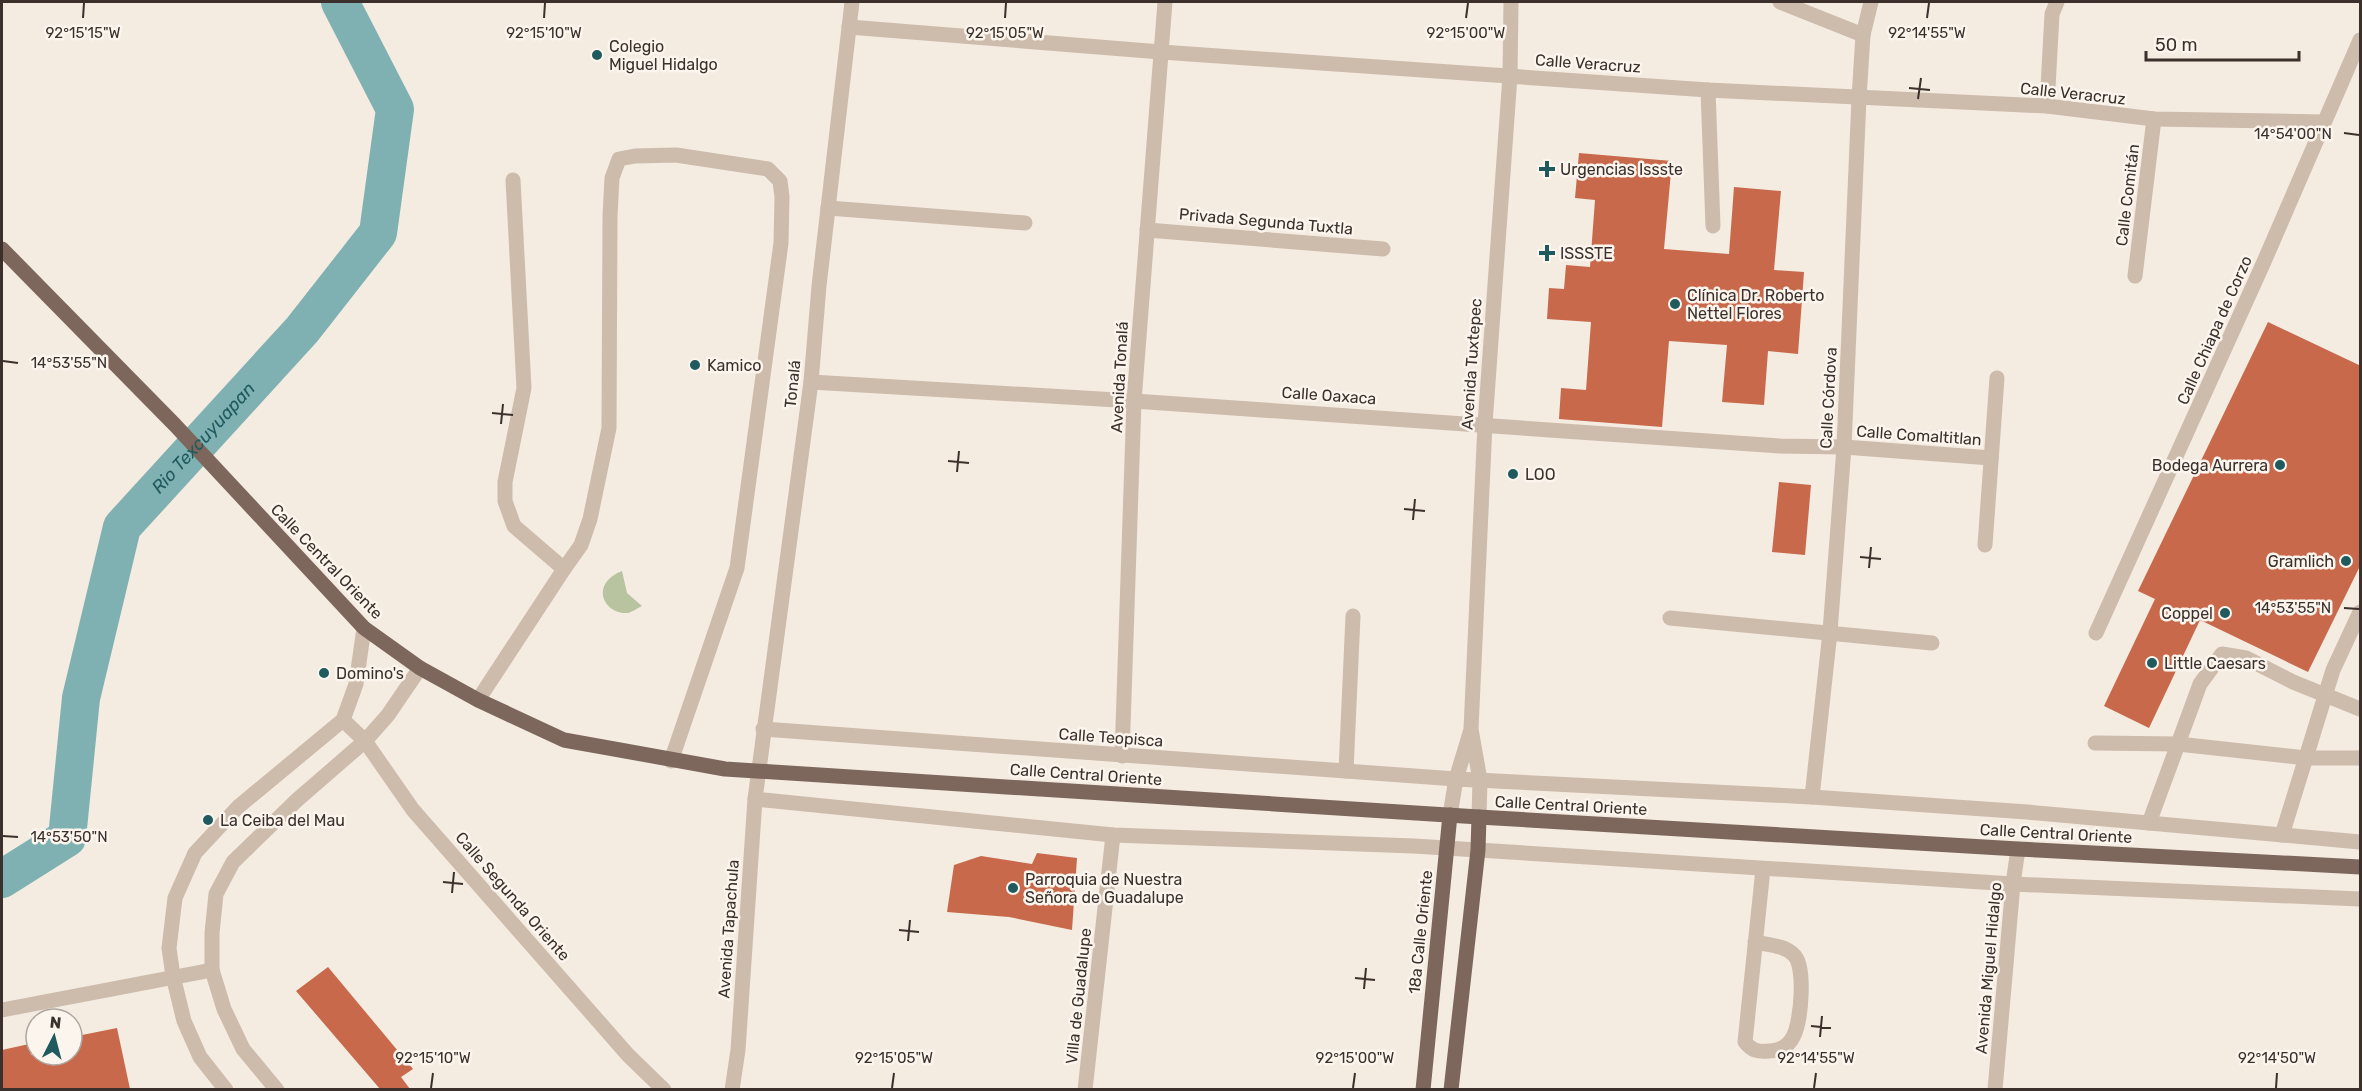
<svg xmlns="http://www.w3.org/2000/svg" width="2362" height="1091" viewBox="0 0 2362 1091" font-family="Rubik,sans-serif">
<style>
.green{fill:#b8c4a0}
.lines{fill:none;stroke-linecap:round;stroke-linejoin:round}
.river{stroke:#7fb0b2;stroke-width:38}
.building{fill:#c8694b}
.minor{stroke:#cdbbac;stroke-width:15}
.major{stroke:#7d675c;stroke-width:15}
.ticks{fill:none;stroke:#3b302b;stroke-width:2}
.poi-dot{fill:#1f5a5e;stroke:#fbf5ee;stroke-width:2}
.labels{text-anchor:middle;stroke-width:5;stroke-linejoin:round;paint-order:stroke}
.poi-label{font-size:16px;fill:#3b302b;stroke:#fbf5ee;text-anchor:start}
.street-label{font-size:16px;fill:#3b302b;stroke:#fbf5ee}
.water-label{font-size:18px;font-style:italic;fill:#1f5a5e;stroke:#fbf5ee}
.ticks-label{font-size:15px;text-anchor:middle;fill:#3b302b;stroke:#fbf5ee;stroke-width:5;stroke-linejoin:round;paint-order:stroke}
</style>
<rect width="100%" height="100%" fill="#f4ebe1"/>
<path class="green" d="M622,571L627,593L642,606C638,608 632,612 628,613C604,615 589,584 622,571Z"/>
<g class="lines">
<path class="river" id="s1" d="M2,879L67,838L81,698L122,527L302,330L378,233L395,109L340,2"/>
</g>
<g class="building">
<polygon points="1579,153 1672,161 1664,249 1729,254 1734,187 1781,191 1774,270 1804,272 1798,354 1768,351 1764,405 1722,402 1727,345 1669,341 1662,427 1559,419 1561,388 1586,390 1591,322 1547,319 1549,288 1564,289 1566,265 1590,267 1595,200 1575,198"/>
<polygon points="2268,322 2361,366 2361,564 2308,672 2200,620 2149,728 2104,706 2155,599 2138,591"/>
<polygon points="1779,482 1811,485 1805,555 1772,552"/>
<polygon points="1037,853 1077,858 1072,930 1009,917 947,912 954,865 981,856 1032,864"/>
<polygon points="328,967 413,1069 401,1077 410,1089 380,1089 296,991"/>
<polygon points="117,1028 130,1089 2,1089 2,1050 29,1044 31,1055 72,1055 72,1037"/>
</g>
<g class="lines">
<g class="minor">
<polyline points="1780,2 1863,35"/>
<polyline points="849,27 1161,52 1708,90 2047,106 2154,119 2324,122"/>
<polyline points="1708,90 1713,226"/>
<polyline points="2047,106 2052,14 2057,2"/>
<polyline points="828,208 1025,223"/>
<polyline points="1147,230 1383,249"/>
<polyline points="2135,276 2154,119"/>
<polyline points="811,382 1134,401 1780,446 1844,447 1991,458"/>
<polyline points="1985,545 1997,378"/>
<polyline points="564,569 581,545 590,519 609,428 610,216 612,178 619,159 635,156 676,155 768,169 780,181 782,197 781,243 737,568 671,761"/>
<polyline points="1670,618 1932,643"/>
<polyline points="2096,633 2263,264 2360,40"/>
<polyline points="478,700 564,569 514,526 505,501 505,482 524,388 513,180"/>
<polyline points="343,720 365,741 413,810 628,1055 664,1090"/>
<polyline points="763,729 1456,779 1812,797 2027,812 2360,842"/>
<polyline points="2095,743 2178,744 2306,758 2360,758"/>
<polyline points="1122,756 1134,401 1165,2"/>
<polyline points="1346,771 1353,616"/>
<polyline points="1812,797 1830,632 1844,447 1859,98 1863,35 1871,2"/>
<polyline points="755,799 1113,835 1414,846 2013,884 2360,899"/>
<polyline points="1450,815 1456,779 1470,733"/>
<polyline points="1479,817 1480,780 1471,729 1485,424 1510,76 1511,2"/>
<polyline points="2149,823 2200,684 2222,654 2246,658 2293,682 2360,709"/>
<polyline points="2282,835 2333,670 2360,612"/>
<path d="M1755,942C1768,945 1784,945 1794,955C1806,967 1801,1020 1794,1035C1789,1046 1780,1051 1769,1051C1758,1052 1752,1051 1745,1042L1763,869"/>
<polyline points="2,1010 212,970"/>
<polyline points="226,1090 200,1057 184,1021 173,976 169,948 175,898 195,853 238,807 343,720 356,684 364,628"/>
<polyline points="277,1090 243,1049 224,1009 212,970 212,933 216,894 233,862 297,800 365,741 388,715 420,668"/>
<polyline points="732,1090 738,1050 755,799 811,382 819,286 852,2"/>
<polyline points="1085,1090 1113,835"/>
<polyline points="1995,1090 2013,884 2018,849"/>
</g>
<g class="major">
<polyline points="2,249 175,425 364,628 420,668 478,700 564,740 725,769 1479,817 2018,849 2360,867"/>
<polyline points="1423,1090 1450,815"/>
<polyline points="1451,1090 1478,850 1479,817"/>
</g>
</g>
<path class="ticks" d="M83,18L84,3M544,18L545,3M1005,18L1006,3M1466,18L1468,3M1927,18L1929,3M1909,88L1930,90M1918,99L1921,78M2344,133L2359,135M3,361L18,363M492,413L513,415M501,424L503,404M948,461L969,463M957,472L959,451M1404,509L1425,511M1413,520L1415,499M1860,557L1881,559M1869,568L1871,547M2344,608L2359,609M3,836L18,837M443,882L463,884M452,893L454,872M899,930L919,932M908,941L910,920M1355,978L1375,980M1364,989L1366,968M1811,1026L1831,1028M1820,1037L1822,1016M431,1088L433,1073M892,1088L894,1073M1353,1088L1355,1073M1814,1088L1816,1073M2276,1088L2277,1073"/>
<g class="poi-dot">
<circle cx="597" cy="55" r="6"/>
<path d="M1544 160h6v6h6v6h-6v6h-6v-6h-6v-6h6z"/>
<path d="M1544 244h6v6h6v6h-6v6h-6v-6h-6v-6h6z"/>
<circle cx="1675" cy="304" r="6"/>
<circle cx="695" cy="365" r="6"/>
<circle cx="2280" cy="465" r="6"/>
<circle cx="1513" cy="474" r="6"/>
<circle cx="2346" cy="561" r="6"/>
<circle cx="2225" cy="613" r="6"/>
<circle cx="2152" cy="663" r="6"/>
<circle cx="324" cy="673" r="6"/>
<circle cx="208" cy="820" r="6"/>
<circle cx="1013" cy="888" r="6"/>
</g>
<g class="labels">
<g class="poi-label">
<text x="609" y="52">Colegio<tspan x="609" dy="18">Miguel Hidalgo</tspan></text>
<text x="1560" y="175">Urgencias Issste</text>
<text x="1560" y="259">ISSSTE</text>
<text x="1687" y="301">Clínica Dr. Roberto<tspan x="1687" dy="18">Nettel Flores</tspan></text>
<text x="707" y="371">Kamico</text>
<text x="2268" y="471" text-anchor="end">Bodega Aurrera</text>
<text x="1525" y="480">LOO</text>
<text x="2334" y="567" text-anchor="end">Gramlich</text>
<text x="2213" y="619" text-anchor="end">Coppel</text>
<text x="2164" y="669">Little Caesars</text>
<text x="336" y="679">Domino's</text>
<text x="220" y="826">La Ceiba del Mau</text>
<text x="1025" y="885">Parroquia de Nuestra<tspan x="1025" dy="18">Señora de Guadalupe</tspan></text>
</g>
<g class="street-label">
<text transform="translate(1588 63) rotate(4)" y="6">Calle Veracruz</text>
<text transform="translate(2073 93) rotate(6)" y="6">Calle Veracruz</text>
<text transform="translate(2127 195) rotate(-83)" y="6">Calle Comitán</text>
<text transform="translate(1266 221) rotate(5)" y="6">Privada Segunda Tuxtla</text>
<text transform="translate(2214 330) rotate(-66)" y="6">Calle Chiapa de Corzo</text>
<text transform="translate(1471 364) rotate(-86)" y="6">Avenida Tuxtepec</text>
<text transform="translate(1119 377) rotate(-87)" y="6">Avenida Tonalá</text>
<text transform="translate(792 384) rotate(-84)" y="6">Tonalá</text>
<text transform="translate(1329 395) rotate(4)" y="6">Calle Oaxaca</text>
<text transform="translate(1828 398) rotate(-87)" y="6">Calle Córdova</text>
<text transform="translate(1919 435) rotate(4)" y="6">Calle Comaltitlan</text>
<text transform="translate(327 561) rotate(46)" y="6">Calle Central Oriente</text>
<text transform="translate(1111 737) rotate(4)" y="6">Calle Teopisca</text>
<text transform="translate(1086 774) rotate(4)" y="6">Calle Central Oriente</text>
<text transform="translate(1571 805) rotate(3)" y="6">Calle Central Oriente</text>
<text transform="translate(2056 833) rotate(3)" y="6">Calle Central Oriente</text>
<text transform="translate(513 896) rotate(49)" y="6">Calle Segunda Oriente</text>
<text transform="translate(728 929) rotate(-86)" y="6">Avenida Tapachula</text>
<text transform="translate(1420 932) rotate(-84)" y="6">18a Calle Oriente</text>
<text transform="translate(1988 968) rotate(-85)" y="6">Avenida Miguel Hidalgo</text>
<text transform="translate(1078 996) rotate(-84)" y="6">Villa de Guadalupe</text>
</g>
<g class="water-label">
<text dy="6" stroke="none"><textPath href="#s1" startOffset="514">Rio Texcuyuapan</textPath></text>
</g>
</g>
<g class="ticks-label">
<text x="83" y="38">92°15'15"W</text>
<text x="544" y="38">92°15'10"W</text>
<text x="1005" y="38">92°15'05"W</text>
<text x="1466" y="38">92°15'00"W</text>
<text x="1927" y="38">92°14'55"W</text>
<text x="2293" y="139">14°54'00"N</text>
<text x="69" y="368">14°53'55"N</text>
<text x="2293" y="613">14°53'55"N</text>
<text x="69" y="842">14°53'50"N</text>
<text x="433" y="1063">92°15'10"W</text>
<text x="894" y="1063">92°15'05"W</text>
<text x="1355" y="1063">92°15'00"W</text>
<text x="1816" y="1063">92°14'55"W</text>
<text x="2277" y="1063">92°14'50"W</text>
</g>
<rect width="2362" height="1091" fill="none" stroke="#3b302b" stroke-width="6"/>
<g transform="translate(54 1037) rotate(6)"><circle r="28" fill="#fbf5ee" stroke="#aea6a0" stroke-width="1.5"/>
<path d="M0-4.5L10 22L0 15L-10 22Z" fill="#1f5a5e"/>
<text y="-9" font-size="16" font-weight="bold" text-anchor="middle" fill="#3b302b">N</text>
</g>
<path d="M2146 51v9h153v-9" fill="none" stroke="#3b302b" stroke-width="3"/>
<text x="2155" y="51" font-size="18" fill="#3b302b" stroke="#fbf5ee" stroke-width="4.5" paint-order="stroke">50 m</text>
</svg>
